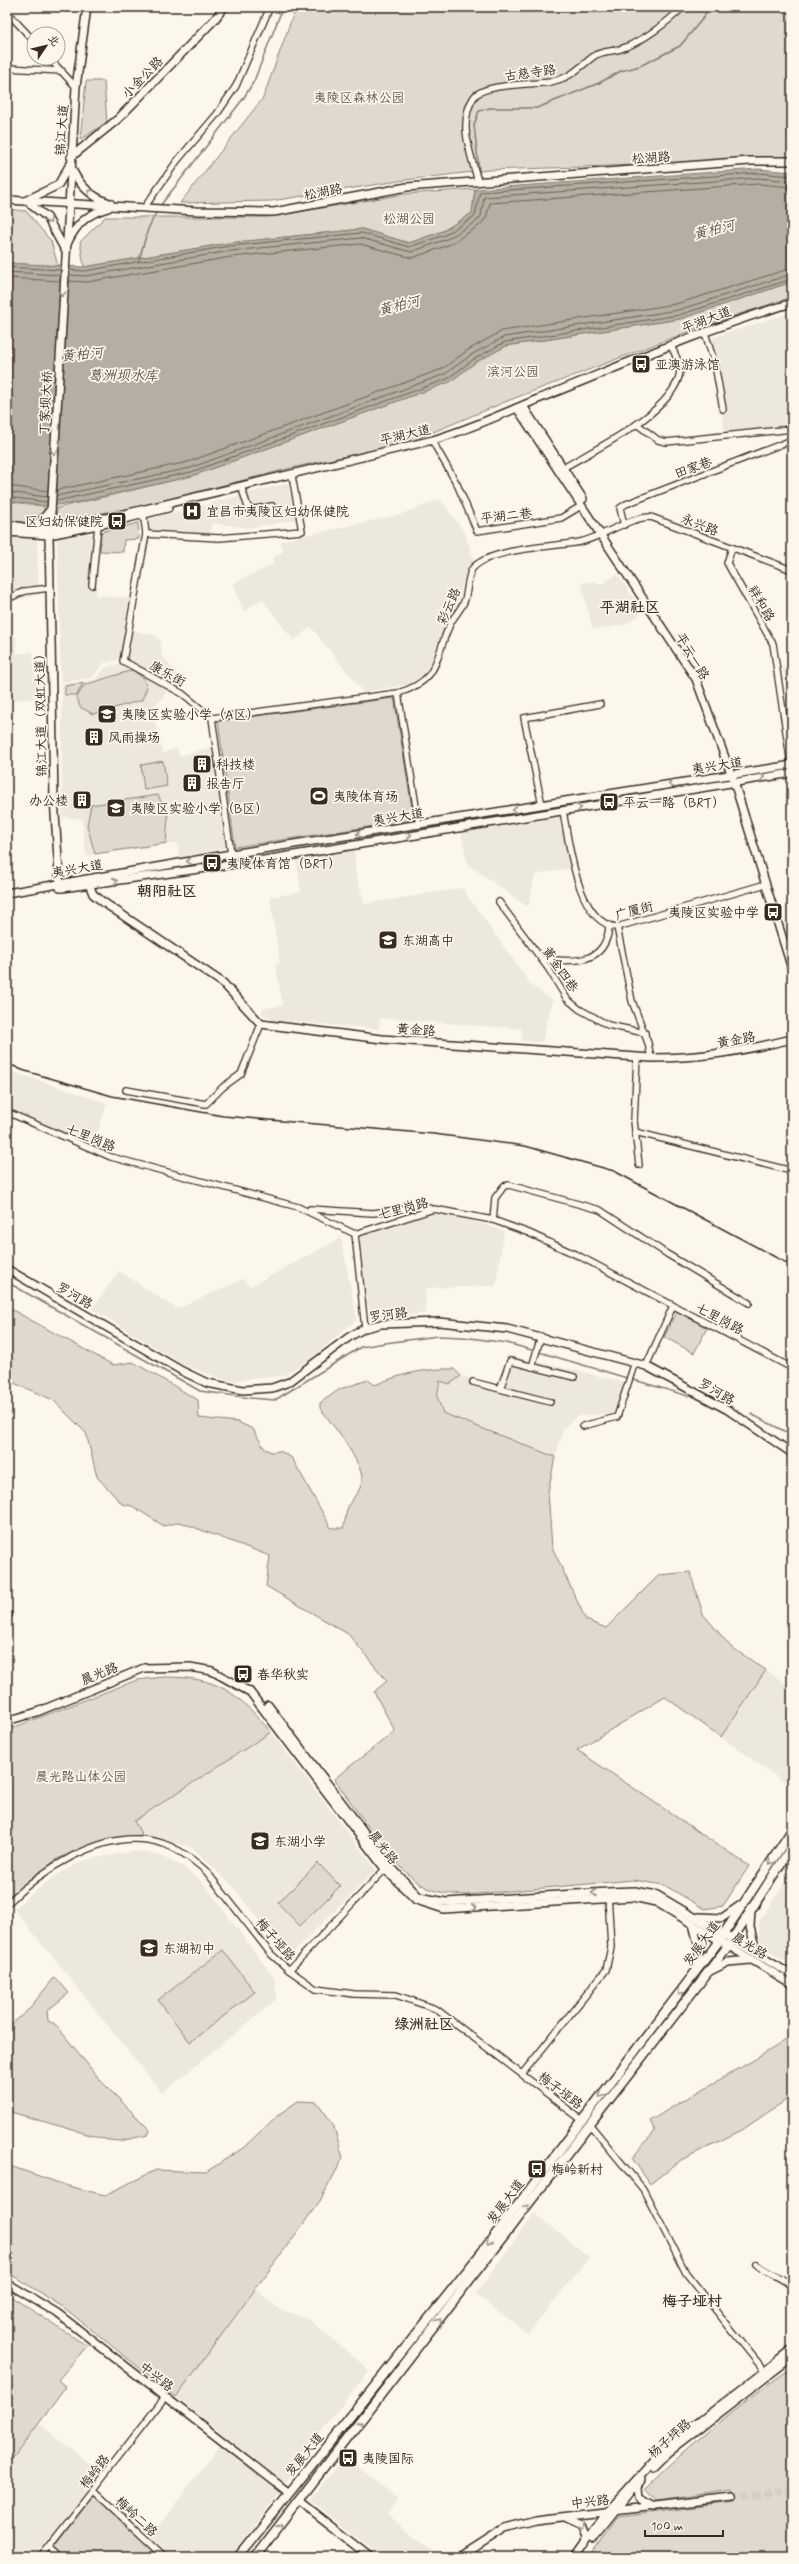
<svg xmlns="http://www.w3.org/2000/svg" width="799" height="2564" viewBox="0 0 799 2564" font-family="Mynerve,'LXGW WenKai TC',sans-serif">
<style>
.built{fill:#ede8dd}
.green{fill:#dfd9ce;stroke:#8d8276}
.water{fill:#b6aea2;stroke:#85796d}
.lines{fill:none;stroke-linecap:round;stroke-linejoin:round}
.shore{stroke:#6c5f53;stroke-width:1}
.stream{stroke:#85796d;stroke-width:1.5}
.major-tunnel{stroke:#d5cec3;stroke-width:7;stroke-dasharray:7 3.5;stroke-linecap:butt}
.minor-casing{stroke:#3b2a1e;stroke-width:8}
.major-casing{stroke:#3b2a1e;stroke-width:10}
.highway-casing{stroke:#3b2a1e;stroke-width:11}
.minor{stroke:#fbf7ec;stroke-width:5.5}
.major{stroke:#fbf7ec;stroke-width:7}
.highway{stroke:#fbf7ec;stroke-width:8}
.rail{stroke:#3b2a1e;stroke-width:1.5}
.oneway{stroke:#9b9085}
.labels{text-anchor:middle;stroke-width:3.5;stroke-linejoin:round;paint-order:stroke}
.street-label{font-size:13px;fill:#3b2a1e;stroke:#fbf7ec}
.park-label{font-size:13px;fill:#64564a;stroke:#fbf7ec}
.poi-label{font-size:13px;fill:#3b2a1e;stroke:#fbf7ec;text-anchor:start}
.water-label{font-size:14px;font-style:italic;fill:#605246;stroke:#fbf7ec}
.quarter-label{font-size:15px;font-weight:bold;fill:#3b2a1e;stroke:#fbf7ec}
</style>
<rect width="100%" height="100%" fill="#fbf7ec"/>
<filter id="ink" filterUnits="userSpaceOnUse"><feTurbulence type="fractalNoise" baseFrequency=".025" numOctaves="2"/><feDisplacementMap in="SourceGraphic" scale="8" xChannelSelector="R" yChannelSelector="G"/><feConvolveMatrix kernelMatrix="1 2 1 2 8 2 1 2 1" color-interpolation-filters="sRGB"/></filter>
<g filter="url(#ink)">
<g class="built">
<polygon points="792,312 792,425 726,435 705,340"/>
<polygon points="288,483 296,520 249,528 211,523 210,534 150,531 149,519"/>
<polygon points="440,499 465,533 474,561 466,573 458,603 449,618 427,671 423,678 411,684 363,692 311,627 294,641 262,599 244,611 232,584 274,564 272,558 283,552 280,541 402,514"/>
<polygon points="101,532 96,595 129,598 120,659 104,663 92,678 61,682 57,538"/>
<polygon points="7,536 37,540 39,595 13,600 7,603"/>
<polygon points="617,574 643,612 627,624 593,630 581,583 593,581 601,585"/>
<polygon points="7,629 16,637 17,654 33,652 35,677 41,676 42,697 7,701"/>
<polygon points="131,630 155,635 161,641 162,656 179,676 183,691 126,659"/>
<polygon points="122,663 169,688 162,699 151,708 163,753 177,748 179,756 212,747 228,848 179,858 177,843 86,856 82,819 62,817 62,684 95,680 106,667"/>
<polygon points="792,665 792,729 783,667"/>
<polygon points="561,815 571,868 535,875 528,907 467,864 461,831"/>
<polygon points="354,849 356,875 365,904 462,888 532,986 553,1000 542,1042 522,1041 522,1029 380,1018 379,1029 273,1020 262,1014 262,1009 283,1005 275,963 280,963 270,897 301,892 296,858"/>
<polygon points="7,1070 107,1103 93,1148 7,1107"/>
<polygon points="431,1214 453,1215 504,1231 496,1286 425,1288 426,1313 370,1320 359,1243 363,1234"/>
<polygon points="341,1238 357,1319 310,1359 283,1376 228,1381 186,1366 92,1309 119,1271 177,1309 243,1279 249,1287"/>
<polygon points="507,1355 625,1382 614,1413 578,1416 564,1428 555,1457 443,1413 437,1396 441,1381 450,1384 461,1376 497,1385"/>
<polygon points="766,1670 792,1688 792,1788 721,1737"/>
<polygon points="271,1732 376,1870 287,1958 233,1886 191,1847 142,1835 134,1821"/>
<polygon points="134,1851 156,1854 180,1865 205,1885 275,1979 277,1999 162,2093 14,1909 30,1895 61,1872 86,1860"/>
<polygon points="792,1872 792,1966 759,1945 759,1922"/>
<polygon points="534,2213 589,2257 528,2334 476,2294"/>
<polygon points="256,2289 280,2310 306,2317 370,2371 330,2420 285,2483 176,2397"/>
<polygon points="38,2423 100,2471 37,2557 7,2557 7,2466"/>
<polygon points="220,2445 280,2492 230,2557 172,2557 150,2537"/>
<polygon points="345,2457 398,2499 387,2514 439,2557 382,2557 309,2500"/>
</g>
<g class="green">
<polygon points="296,7 792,7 792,160 489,170 405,180 271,201 180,203 263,98"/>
<polygon points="86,81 104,81 107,122 80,140"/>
<polygon points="475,189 472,213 443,231 409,243 362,229 229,243 84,267 80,242 105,217 268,217 405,194"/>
<polygon points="7,209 26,211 51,241 58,266 7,263"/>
<polygon points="792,282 792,297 703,326 510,400 407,443 291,468 142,506 56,521 57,508 192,476 449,382 476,362 506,346 680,319"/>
<polygon points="7,501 44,506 44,510 35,523 7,521"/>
<polygon points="138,523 139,539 124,540 123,552 100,551 101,532"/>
<polygon points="133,670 144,679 147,687 142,700 93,714 80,707 77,697 84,685"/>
<polygon points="83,683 77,695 65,695 65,686"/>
<polygon points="394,698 414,820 235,847 218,721"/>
<polygon points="163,761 167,786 144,790 141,765"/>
<polygon points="158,795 168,817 166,843 95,854 87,825 91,805"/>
<path d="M7,1307L113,1365L133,1362L198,1400L199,1418L238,1422L253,1429L264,1448L271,1452L280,1451L292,1458L331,1528H343C346,1521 345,1513 348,1507C352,1497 361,1492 362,1480C363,1462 331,1423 320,1408V1403L340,1389L368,1380L375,1385C400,1374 426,1368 454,1369L461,1376L450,1384L440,1381L437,1396L443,1413L555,1457L548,1492L552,1547L586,1620L606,1628L659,1575L690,1572L703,1614L731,1647L766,1670L721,1737L665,1697L577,1750L749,1866L723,1906L705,1909L664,1885L633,1880L466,1895C452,1894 435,1893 422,1885C395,1869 354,1806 334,1779L395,1731L374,1692L387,1681L348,1634L266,1586L270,1556L180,1522L164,1526L132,1506L122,1504L97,1477L86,1433L53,1400L7,1380Z"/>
<polygon points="678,1311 707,1328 694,1353 664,1337"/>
<path d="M164,1677C220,1677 236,1692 271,1732L134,1821L142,1835L96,1844L57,1859L7,1898V1730L137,1680Z"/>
<polygon points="318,1863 340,1886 300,1926 278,1903"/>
<polygon points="223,1950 255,1992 190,2042 158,2000"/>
<polygon points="54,1978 57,1979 69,1993 47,2011 48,2021 55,2024 101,2081 150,2130 148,2135 120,2141 108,2140 7,2111 7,2028 28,2010"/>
<path d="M792,2036V2096L742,2130L681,2160L650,2184L632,2158L655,2131L650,2121C696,2091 746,2067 792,2036Z"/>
<polygon points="298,2101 317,2102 333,2124 343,2158 320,2201 176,2397 63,2307 7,2272 7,2165 68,2186 105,2195 156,2170 206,2172 243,2148 278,2115"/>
<polygon points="7,2294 87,2346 58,2380 66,2387 7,2466"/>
<path d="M787,2371L792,2374V2557H589L618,2517L734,2502L732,2490L656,2501L645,2489C689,2445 736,2407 787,2371Z"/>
<polygon points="93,2495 161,2557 66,2557 54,2546"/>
</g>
<polygon class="water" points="758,169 792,172 792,282 680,319 506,346 476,362 450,382 192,476 70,504 44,506 7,501 7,263 84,267 229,243 362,229 409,243 443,231 472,213 475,189"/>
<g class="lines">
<g class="shore">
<polyline points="7,267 61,270"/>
<polyline points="70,270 85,271 229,246 362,233 409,247 445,235 475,216 480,192 758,173 792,176"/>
<polyline points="7,272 60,275"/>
<polyline points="69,275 86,276 230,251 361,238 411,252 447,239 477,221 481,216 484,197 758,178 792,181"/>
<polyline points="7,278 60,281"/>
<polyline points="69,281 87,282 231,257 360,244 412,258 449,245 480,225 486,218 490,203 758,184 792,187"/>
<polyline points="7,486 48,491"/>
<polyline points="57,490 188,462 442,369 468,350 502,331 676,304 792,268"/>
<polyline points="7,492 47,497"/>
<polyline points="56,496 190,468 445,374 471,355 504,337 678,310 792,274"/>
<polyline points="7,497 47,502"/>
<polyline points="56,501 191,472 447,379 474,359 505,342 679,315 792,279"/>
</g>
<g class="stream">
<polyline points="480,179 474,125 479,111 490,108 537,108 599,83 621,71 640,66 680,46 704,17 708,7"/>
<polyline points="160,206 243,99 254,81 283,7"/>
<polyline points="139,260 148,229 157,211"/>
<polyline points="7,1282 200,1391 250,1398 275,1400 361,1347 385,1343 438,1336 463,1337 507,1343 535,1351"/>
<polyline points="539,1352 627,1378"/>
<polyline points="631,1379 688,1396"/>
<polyline points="751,1414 792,1435"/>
</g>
<polyline class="major-tunnel" points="732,2497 792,2490"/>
<defs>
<g id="minor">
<polyline points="7,12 34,41"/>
<polyline points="49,58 76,87"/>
<polyline points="7,68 62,71"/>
<path d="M478,182C471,154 457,123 474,97C484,83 533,85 550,82C573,77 577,69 594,56C603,50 614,52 623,48C642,42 669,21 683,7"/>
<polyline points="144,208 177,161 217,114 236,86 270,7"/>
<polyline points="706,336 715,365 723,409"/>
<polyline points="638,425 658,440 666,442 792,429"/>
<polyline points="434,444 457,484 477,531 561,518 581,506"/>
<path d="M563,468C594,450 676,411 680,371C681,365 675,354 672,348"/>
<polyline points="242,489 249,510 272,506"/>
<polyline points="143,510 146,534 123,661 183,694 212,718 231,854"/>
<polyline points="624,525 620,508 626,504 792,440"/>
<polyline points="146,534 219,538 302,531 292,476"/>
<polyline points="732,548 727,563 773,644 791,765"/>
<polyline points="92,585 98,525"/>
<polyline points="7,599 25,591 50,588"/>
<polyline points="398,693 419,825"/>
<path d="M212,718L398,693C442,680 434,657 451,622C455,615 461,609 464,602C468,593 467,577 472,569C489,548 553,547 580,542C603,537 629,517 651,517L792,570"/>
<polyline points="542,805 524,718 600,704"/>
<path d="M563,811C569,842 577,924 617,927L766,884"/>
<polyline points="499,902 548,968 567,999 579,1009 608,1025 645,1033"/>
<polyline points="617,927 632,1001 648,1043 651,1058"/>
<path d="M541,959C570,961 605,967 609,927"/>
<polyline points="637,1057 634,1121 639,1165"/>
<polyline points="126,1090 206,1104 223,1087 241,1074 261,1024"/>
<polyline points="7,1112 111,1157 298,1207 355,1234 434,1209 493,1220 529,1233 581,1257 792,1368"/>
<polyline points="635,1132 792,1171"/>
<polyline points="310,1209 373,1213 418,1207 429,1208"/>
<polyline points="493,1220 495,1198 504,1186 509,1185 600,1210 667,1254 749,1303"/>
<polyline points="355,1234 365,1328"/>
<polyline points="646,1366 673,1306"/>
<polyline points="532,1367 541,1336"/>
<polyline points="473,1382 550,1402"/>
<polyline points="500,1389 510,1361 574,1377"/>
<polyline points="583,1426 617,1417 635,1362"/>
<polyline points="7,1616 9,1615"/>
<path d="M7,1904C40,1871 99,1832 148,1840C171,1843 189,1856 206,1871L271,1954L289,1970L316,1989L354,1994L396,1995L436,2009L582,2120"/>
<polyline points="289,1970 388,1866"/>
<polyline points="522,2074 606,1970 611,1947 608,1894"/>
<polyline points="591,2126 643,2189 686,2273 767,2374"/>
<path d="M756,2264C767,2275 781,2275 792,2287"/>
<polyline points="93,2490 165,2557"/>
<polyline points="49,2546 61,2557"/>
<polyline points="40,2557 165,2397"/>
</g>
<g id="major">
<polyline points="71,157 118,119 215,19 224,7"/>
<path d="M71,167C78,184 92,198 110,203"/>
<polyline points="7,200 197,211 274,212 407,187 750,161 792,161"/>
<polyline points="25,201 58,185 69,166"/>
<polyline points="31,205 47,217 65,250"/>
<path d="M67,244C76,224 87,214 108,208"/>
<polyline points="523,406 583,499"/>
<polyline points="517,408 696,679 734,782 792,969"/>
<path d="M7,524L38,530L116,516L433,440C471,429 506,412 543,397C625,364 707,328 792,303"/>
<polyline points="29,529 42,520 51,509"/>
<polyline points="50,529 76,87 87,7"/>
<polyline points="7,532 49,535 117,521 168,508"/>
<polyline points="49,535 54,799 60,888"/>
<path d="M89,884L93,894L103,902L223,983L261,1024L382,1039L651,1058C702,1058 742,1051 792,1039"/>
<polyline points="62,888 264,860 792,773"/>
<polyline points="7,893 231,854 792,765"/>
<polyline points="7,1269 182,1371 207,1383 243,1390 272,1388 289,1382 349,1337 365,1328 381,1324 439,1322 507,1329 646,1366 728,1410 792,1453"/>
<polyline points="268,1705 389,1865 419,1897 446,1902 608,1892 635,1891 657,1895 792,1975"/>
<polyline points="7,1721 37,1712 144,1668 190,1667 212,1671 250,1692 385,1869 416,1900 444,1909 633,1897 656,1902 792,1984"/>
<polyline points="751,1908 750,1927 756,1951"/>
<polyline points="699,1917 722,1918 742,1904"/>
<polyline points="693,1924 699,1948 698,1968"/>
<polyline points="710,1971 728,1962 751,1960"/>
<polyline points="7,2283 57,2313 288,2492"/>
<polyline points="653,2468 669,2452 792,2357"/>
<polyline points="641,2479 638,2488 639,2498 653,2507"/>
<polyline points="300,2502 370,2557"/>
<polyline points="566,2518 581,2525 586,2537 585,2544"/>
<polyline points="594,2538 636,2485"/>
<polyline points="459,2557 504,2528 536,2520 732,2497"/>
<polyline points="575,2557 608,2511 664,2449 792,2350"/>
</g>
<g id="highway">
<polyline points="238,2557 482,2252 719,1941 792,1830"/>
<polyline points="255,2557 708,1972 728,1946 792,1846"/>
</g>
</defs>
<use href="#minor" class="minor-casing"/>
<use href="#major" class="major-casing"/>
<use href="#highway" class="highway-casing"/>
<use href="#minor" class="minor"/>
<use href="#major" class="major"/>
<use href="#highway" class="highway"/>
<polyline class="rail" points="7,1063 22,1070 112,1096 223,1116 434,1134 525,1146 614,1171 792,1266"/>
</g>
<defs><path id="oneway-chevron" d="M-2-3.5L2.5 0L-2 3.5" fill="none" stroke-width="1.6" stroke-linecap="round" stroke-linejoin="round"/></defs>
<g class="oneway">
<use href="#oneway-chevron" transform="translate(90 192) rotate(-141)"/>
<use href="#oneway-chevron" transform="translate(49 221) rotate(59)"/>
<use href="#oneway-chevron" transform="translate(62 294) rotate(93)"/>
<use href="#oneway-chevron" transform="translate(54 452) rotate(93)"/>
<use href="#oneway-chevron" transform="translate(762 777) rotate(-9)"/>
<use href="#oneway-chevron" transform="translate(671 784) rotate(171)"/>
<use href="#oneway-chevron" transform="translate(579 808) rotate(-9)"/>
<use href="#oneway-chevron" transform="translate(515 810) rotate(171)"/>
<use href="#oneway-chevron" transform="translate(359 834) rotate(171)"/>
<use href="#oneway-chevron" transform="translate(409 835) rotate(-9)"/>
<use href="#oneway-chevron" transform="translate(189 861) rotate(170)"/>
<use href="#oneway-chevron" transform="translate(115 881) rotate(-8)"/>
<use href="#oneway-chevron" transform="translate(771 1862) rotate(123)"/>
<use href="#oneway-chevron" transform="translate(594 1893) rotate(176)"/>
<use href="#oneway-chevron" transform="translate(474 1908) rotate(-2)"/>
<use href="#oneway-chevron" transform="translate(680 1992) rotate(127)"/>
<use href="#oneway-chevron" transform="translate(601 2095) rotate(127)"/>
<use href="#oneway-chevron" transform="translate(527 2207) rotate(-52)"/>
<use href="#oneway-chevron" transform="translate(489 2243) rotate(126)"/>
<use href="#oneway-chevron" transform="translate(439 2321) rotate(-53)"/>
<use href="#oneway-chevron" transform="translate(360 2424) rotate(-52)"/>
<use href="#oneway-chevron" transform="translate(280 2527) rotate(-51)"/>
<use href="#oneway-chevron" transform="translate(581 2527) rotate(57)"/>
</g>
</g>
<defs>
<symbol id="bus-square" viewBox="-11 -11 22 22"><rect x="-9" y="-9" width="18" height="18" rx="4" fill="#3b2a1e" stroke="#fbf7ec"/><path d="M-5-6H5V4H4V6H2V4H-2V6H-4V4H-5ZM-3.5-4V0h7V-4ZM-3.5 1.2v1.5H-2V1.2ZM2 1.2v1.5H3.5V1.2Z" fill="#fff"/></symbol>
<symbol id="hospital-square" viewBox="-11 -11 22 22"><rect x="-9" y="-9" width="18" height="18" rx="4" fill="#3b2a1e" stroke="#fbf7ec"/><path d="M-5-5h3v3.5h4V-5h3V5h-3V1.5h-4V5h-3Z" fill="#fff"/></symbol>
<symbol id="school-square" viewBox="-11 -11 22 22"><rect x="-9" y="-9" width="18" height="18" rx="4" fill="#3b2a1e" stroke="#fbf7ec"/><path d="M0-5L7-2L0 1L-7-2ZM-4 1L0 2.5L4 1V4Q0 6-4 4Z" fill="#fff"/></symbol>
<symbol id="building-square" viewBox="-11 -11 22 22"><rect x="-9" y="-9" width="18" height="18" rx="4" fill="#3b2a1e" stroke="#fbf7ec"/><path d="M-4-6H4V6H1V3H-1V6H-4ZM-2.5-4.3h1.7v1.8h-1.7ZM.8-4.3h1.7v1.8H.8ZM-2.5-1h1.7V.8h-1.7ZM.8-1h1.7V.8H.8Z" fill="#fff"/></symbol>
<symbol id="stadium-square" viewBox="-11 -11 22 22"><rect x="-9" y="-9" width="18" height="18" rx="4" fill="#3b2a1e" stroke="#fbf7ec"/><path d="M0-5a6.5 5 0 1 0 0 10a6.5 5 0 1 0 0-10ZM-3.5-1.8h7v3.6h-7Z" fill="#fff"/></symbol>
</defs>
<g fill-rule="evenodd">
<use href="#bus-square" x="630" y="353" width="22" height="22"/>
<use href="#hospital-square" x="181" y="500" width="22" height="22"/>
<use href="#bus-square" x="106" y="510" width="22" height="22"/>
<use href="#school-square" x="96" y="703" width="22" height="22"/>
<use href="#building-square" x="83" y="726" width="22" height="22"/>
<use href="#building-square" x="191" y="753" width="22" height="22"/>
<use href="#building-square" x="181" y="772" width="22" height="22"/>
<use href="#stadium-square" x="308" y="785" width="22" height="22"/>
<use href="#building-square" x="71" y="789" width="22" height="22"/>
<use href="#bus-square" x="598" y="791" width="22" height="22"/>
<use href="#school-square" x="105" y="797" width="22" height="22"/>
<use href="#bus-square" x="201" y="852" width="22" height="22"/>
<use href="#bus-square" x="762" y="901" width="22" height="22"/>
<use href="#school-square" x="377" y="929" width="22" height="22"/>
<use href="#bus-square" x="232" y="1663" width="22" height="22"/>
<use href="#school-square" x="249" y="1830" width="22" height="22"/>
<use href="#school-square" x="138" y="1937" width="22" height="22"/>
<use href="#bus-square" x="526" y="2158" width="22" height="22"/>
<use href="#bus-square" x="337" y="2447" width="22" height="22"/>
</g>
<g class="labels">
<g class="street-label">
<text transform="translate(530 72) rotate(-8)" y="5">古慈寺路</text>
<text transform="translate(142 77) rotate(-46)" y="5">小金公路</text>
<text transform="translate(61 130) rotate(-86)" y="5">锦江大道</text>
<text transform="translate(651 157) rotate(-4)" y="5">松湖路</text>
<text transform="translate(323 191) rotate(-11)" y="5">松湖路</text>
<text transform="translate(706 319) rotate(-21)" y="5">平湖大道</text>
<text transform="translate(45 403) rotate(-87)" y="5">丁家坝大桥</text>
<text transform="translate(405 434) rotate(-13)" y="5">平湖大道</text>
<text transform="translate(693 467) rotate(-20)" y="5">田家巷</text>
<text transform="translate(506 515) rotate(-6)" y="5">平湖二巷</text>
<text transform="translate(700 524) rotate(21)" y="5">永兴路</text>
<text transform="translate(762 603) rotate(60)" y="5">祥和路</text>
<text transform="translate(448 606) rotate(-66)" y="5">彩云路</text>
<text transform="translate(693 656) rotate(59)" y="5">平云一路</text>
<text transform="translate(168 673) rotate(29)" y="5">康乐街</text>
<text transform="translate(40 712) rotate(-91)" y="5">锦江大道（双虹大道）</text>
<text transform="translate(717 765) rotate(-9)" y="5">夷兴大道</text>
<text transform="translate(398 816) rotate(-9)" y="5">夷兴大道</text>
<text transform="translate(77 868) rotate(-10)" y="5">夷兴大道</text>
<text transform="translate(634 910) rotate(-15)" y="5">广厦街</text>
<text transform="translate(561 969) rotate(55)" y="5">黄金四巷</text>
<text transform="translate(416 1029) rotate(4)" y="5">黄金路</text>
<text transform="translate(736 1039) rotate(-11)" y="5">黄金路</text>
<text transform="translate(91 1137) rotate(22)" y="5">七里岗路</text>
<text transform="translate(403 1208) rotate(-15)" y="5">七里岗路</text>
<text transform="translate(75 1295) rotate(30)" y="5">罗河路</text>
<text transform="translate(388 1314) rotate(-8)" y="5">罗河路</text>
<text transform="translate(720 1318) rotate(28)" y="5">七里岗路</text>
<text transform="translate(717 1391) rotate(30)" y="5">罗河路</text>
<text transform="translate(99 1673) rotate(-22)" y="5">晨光路</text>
<text transform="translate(384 1847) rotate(52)" y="5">晨光路</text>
<text transform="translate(276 1939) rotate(49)" y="5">梅子垭路</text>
<text transform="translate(701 1943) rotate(-54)" y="5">发展大道</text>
<text transform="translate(750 1945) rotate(31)" y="5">晨光路</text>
<text transform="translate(561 2090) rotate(37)" y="5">梅子垭路</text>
<text transform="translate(505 2201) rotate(-53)" y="5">发展大道</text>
<text transform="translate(157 2376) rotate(38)" y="5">中兴路</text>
<text transform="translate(669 2438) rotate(-41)" y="5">杨子坪路</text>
<text transform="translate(304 2454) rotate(-51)" y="5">发展大道</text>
<text transform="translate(94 2471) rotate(-52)" y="5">梅岭路</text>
<text transform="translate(590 2501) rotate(-7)" y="5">中兴路</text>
<text transform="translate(137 2516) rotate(43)" y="5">梅岭二路</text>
</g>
<g class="park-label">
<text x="359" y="102">夷陵区森林公园</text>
<text x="409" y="223">松湖公园</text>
<text x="513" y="376">滨河公园</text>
<text x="81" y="1781">晨光路山体公园</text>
</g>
<g class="poi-label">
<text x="655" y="369">亚澳游泳馆</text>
<text x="206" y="516">宜昌市夷陵区妇幼保健院</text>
<text x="103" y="526" text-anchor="end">区妇幼保健院</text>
<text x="121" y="719">夷陵区实验小学（A区）</text>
<text x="108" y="742">风雨操场</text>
<text x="216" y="769">科技楼</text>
<text x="206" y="788">报告厅</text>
<text x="333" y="801">夷陵体育场</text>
<text x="68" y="805" text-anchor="end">办公楼</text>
<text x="623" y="807">平云一路（BRT）</text>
<text x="130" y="813">夷陵区实验小学（B区）</text>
<text x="226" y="868">夷陵体育馆（BRT）</text>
<text x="759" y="917" text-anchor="end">夷陵区实验中学</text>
<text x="402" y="945">东湖高中</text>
<text x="257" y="1679">春华秋实</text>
<text x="274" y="1846">东湖小学</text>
<text x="163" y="1953">东湖初中</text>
<text x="551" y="2174">梅岭新村</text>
<text x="362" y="2463">夷陵国际</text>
</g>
<g class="water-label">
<text transform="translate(714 229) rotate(-14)" y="5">黄柏河</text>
<text transform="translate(399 305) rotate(-14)" y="5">黄柏河</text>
<text transform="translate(82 354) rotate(-5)" y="5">黄柏河</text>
<text x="123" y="380">葛洲坝水库</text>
</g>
<g class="quarter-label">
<text x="630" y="612">平湖社区</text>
<text x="167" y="896">朝阳社区</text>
<text x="424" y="2029">绿洲社区</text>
<text x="692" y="2306">梅子垭村</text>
</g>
</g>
<rect width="799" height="2564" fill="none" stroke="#fbf7ec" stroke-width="24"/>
<rect x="12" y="12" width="775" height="2540" fill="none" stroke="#3b2a1e" stroke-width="1.5" filter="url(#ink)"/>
<g transform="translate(46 46) rotate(55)"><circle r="19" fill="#fbf7ec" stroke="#aea59a"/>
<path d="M0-3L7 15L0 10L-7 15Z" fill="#3b2a1e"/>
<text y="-6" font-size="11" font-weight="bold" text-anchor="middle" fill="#3b2a1e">北</text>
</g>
<path d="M645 2530v6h78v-6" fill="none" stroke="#3b2a1e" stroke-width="2"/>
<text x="651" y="2530" font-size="12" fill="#3b2a1e" stroke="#fbf7ec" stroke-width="3" paint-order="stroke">100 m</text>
</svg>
